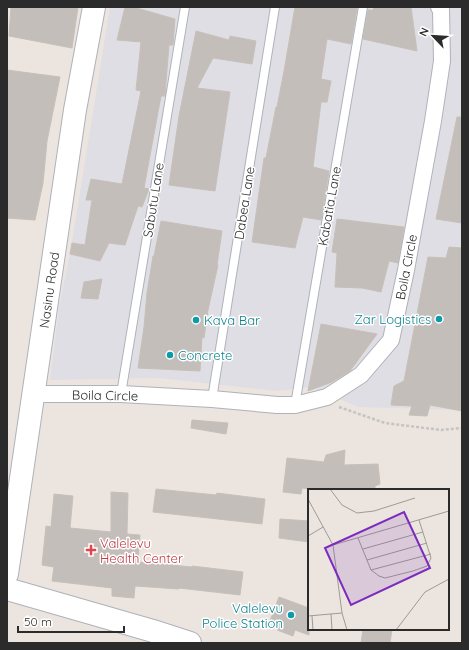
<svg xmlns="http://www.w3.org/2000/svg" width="469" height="650" viewBox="0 0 469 650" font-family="Quicksand,sans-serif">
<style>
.industrial{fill:#dfdee5}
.building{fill:#c4beba;stroke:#c7c0b8}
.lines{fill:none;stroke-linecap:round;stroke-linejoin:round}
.lane-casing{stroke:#aeb2ba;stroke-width:10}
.street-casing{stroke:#aeb2ba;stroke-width:18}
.secondary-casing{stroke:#aeb2ba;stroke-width:24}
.path{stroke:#c4c4c4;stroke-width:2.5;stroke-dasharray:3 2;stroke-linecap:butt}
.lane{stroke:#fff;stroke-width:8}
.street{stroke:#fff;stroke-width:16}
.secondary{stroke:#fff;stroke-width:22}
.culture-dot{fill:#0f9aa8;stroke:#fff;stroke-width:1.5}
.health-dot{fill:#e0444e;stroke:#fff;stroke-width:1.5}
.labels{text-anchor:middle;stroke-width:3;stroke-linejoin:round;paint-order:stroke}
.street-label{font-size:13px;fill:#2b2b2b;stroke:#fff}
.culture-label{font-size:13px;fill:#0d838f;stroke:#fff;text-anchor:end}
.health-label{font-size:13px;fill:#be3a42;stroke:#fff;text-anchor:start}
.inset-road{fill:none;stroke:#9f9a96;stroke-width:1}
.view{fill:#7b2cbf;fill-opacity:0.15;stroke:#7b2cbf;stroke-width:2}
.inset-edge{fill:none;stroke:#2b2b2b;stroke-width:2}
</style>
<rect width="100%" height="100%" fill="#ece4de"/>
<polygon class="industrial" points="110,7 462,7 462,410 358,407 312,387 276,391 159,378 50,380 59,308 70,254"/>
<g class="building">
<polygon points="11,7 78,7 72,48 9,36"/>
<polygon points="125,7 133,7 175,19 173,45 169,45 165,95 165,96 161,96 144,188 149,189 142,207 138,206 125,245 109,243 100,261 70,254 72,243 85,245 92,200 86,200 91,179 122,184 141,91 136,90 141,42 117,40"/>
<polygon points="295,7 352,7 357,8 351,44 327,39 321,79 331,81 327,102 321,102 313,167 329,171 321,220 303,217 295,248 252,242 264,158 266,158 276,107 277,107 284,71"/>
<polygon points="374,7 411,7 417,51 363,39 368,10 373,10"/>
<polygon points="196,31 229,40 230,36 256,41 252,64 213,58 197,88 230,92 215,191 169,185 179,116"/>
<polygon points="7,70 60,77 47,141 43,183 35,220 7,218"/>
<polygon points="457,117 462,117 462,223 436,219"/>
<polygon points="337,219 404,227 398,263 389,261 381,292 362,288 335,287 337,253 332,252"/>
<polygon points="161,221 222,231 217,265 218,265 208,310 204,338 202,337 200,371 138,368 144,327 147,293 153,256 154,256"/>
<polygon points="449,247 462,248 462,411 430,405 427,416 409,415 412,406 391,405 394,386 404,381 428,257 446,258"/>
<polygon points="102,279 98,299 81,298 84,282"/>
<polygon points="321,324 377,334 350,371 332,382 308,391"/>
<polygon points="192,420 228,423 226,434 191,428"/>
<polygon points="345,450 344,465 378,464 380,484 375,486 375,490 320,490 302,488 301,494 283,492 287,458 324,462 326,455"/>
<polygon points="156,489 216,495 217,493 265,499 262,524 209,518 153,512"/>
<polygon points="111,492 128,493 127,534 140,535 138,562 192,567 192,566 243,572 240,595 179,588 179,589 135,586 134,598 112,596 112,588 52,581 54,567 42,565 46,526 51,527 54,494 73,496 70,528 111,532"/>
<polygon points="280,519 309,521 309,542 279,538"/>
<polygon points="279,597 309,608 309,635 295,630 293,636 277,630 279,625 270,621"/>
<polygon points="363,629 392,629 390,643 361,643"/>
</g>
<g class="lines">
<defs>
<g id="lane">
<polyline points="121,394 185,7"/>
<polyline points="212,399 275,7"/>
<polyline points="295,405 363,7"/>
</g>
<polyline id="street" points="33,394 121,394 212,399 277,405 295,405 327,397 361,375 391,340 406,270 433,121 442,61 441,10 439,7"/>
<g id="secondary">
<polyline points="7,574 75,110 94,7"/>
<polyline points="7,589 153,631 190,643"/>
</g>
</defs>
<use href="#lane" class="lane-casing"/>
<use href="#street" class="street-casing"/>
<use href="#secondary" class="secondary-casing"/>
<polyline class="path" points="339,407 385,423 441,430 462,428"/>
<use href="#lane" class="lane"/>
<use href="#street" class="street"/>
<use href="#secondary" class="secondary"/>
</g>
<g class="culture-dot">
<circle cx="439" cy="319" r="4"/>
<circle cx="196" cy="320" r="4"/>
<circle cx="170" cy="355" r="4"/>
<circle cx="291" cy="615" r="4"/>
</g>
<path class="health-dot" d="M89 544h4v4h4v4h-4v4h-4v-4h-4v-4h4z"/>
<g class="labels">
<g class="street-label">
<text transform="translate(153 200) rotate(-81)" y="5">Sabutu Lane</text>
<text transform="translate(244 203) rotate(-81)" y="5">Dabea Lane</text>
<text transform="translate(329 206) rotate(-80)" y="5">Kabatia Lane</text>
<text transform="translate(406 267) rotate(-79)" y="5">Boila Circle</text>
<text transform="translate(49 290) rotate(-82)" y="5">Nasinu Road</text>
<text transform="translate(105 395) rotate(1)" y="5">Boila Circle</text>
</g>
<g class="culture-label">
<text x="431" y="324">Zar Logistics</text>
<text x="204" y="325" text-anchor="start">Kava Bar</text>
<text x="178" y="360" text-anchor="start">Concrete</text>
<text x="283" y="613">Valelevu<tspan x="283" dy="15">Police Station</tspan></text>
</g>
<g class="health-label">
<text x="100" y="548">Valelevu<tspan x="100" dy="15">Health Center</tspan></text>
</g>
</g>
<g transform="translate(308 489)">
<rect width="141" height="141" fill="#ece4de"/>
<path class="inset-road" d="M22,0L34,16L49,24L66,22L107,9M0,10L25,56L34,124L39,141M0,47L15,38M50,49L63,81L71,87L77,89L105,82L119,77L123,69L111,31M25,56L141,22M55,60L115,43M59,71L119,54M63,81L123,65M23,125L24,141M0,127L34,124M4,127L5,141M88,141L117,103L141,90"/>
<path class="view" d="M96,23L122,79L43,116L17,59Z"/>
<rect width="141" height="141" class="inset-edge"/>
</g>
<rect width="469" height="650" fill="none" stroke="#2b2b2b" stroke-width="16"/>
<g transform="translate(433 36) rotate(295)" stroke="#ffffff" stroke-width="3" paint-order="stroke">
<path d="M0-3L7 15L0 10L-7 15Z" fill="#2b2b2b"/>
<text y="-6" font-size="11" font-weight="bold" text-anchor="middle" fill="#2b2b2b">N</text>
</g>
<path d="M18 626v6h106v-6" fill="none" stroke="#2b2b2b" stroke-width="2"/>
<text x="24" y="626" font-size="12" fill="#2b2b2b" stroke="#ffffff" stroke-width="3" paint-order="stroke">50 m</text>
</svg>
